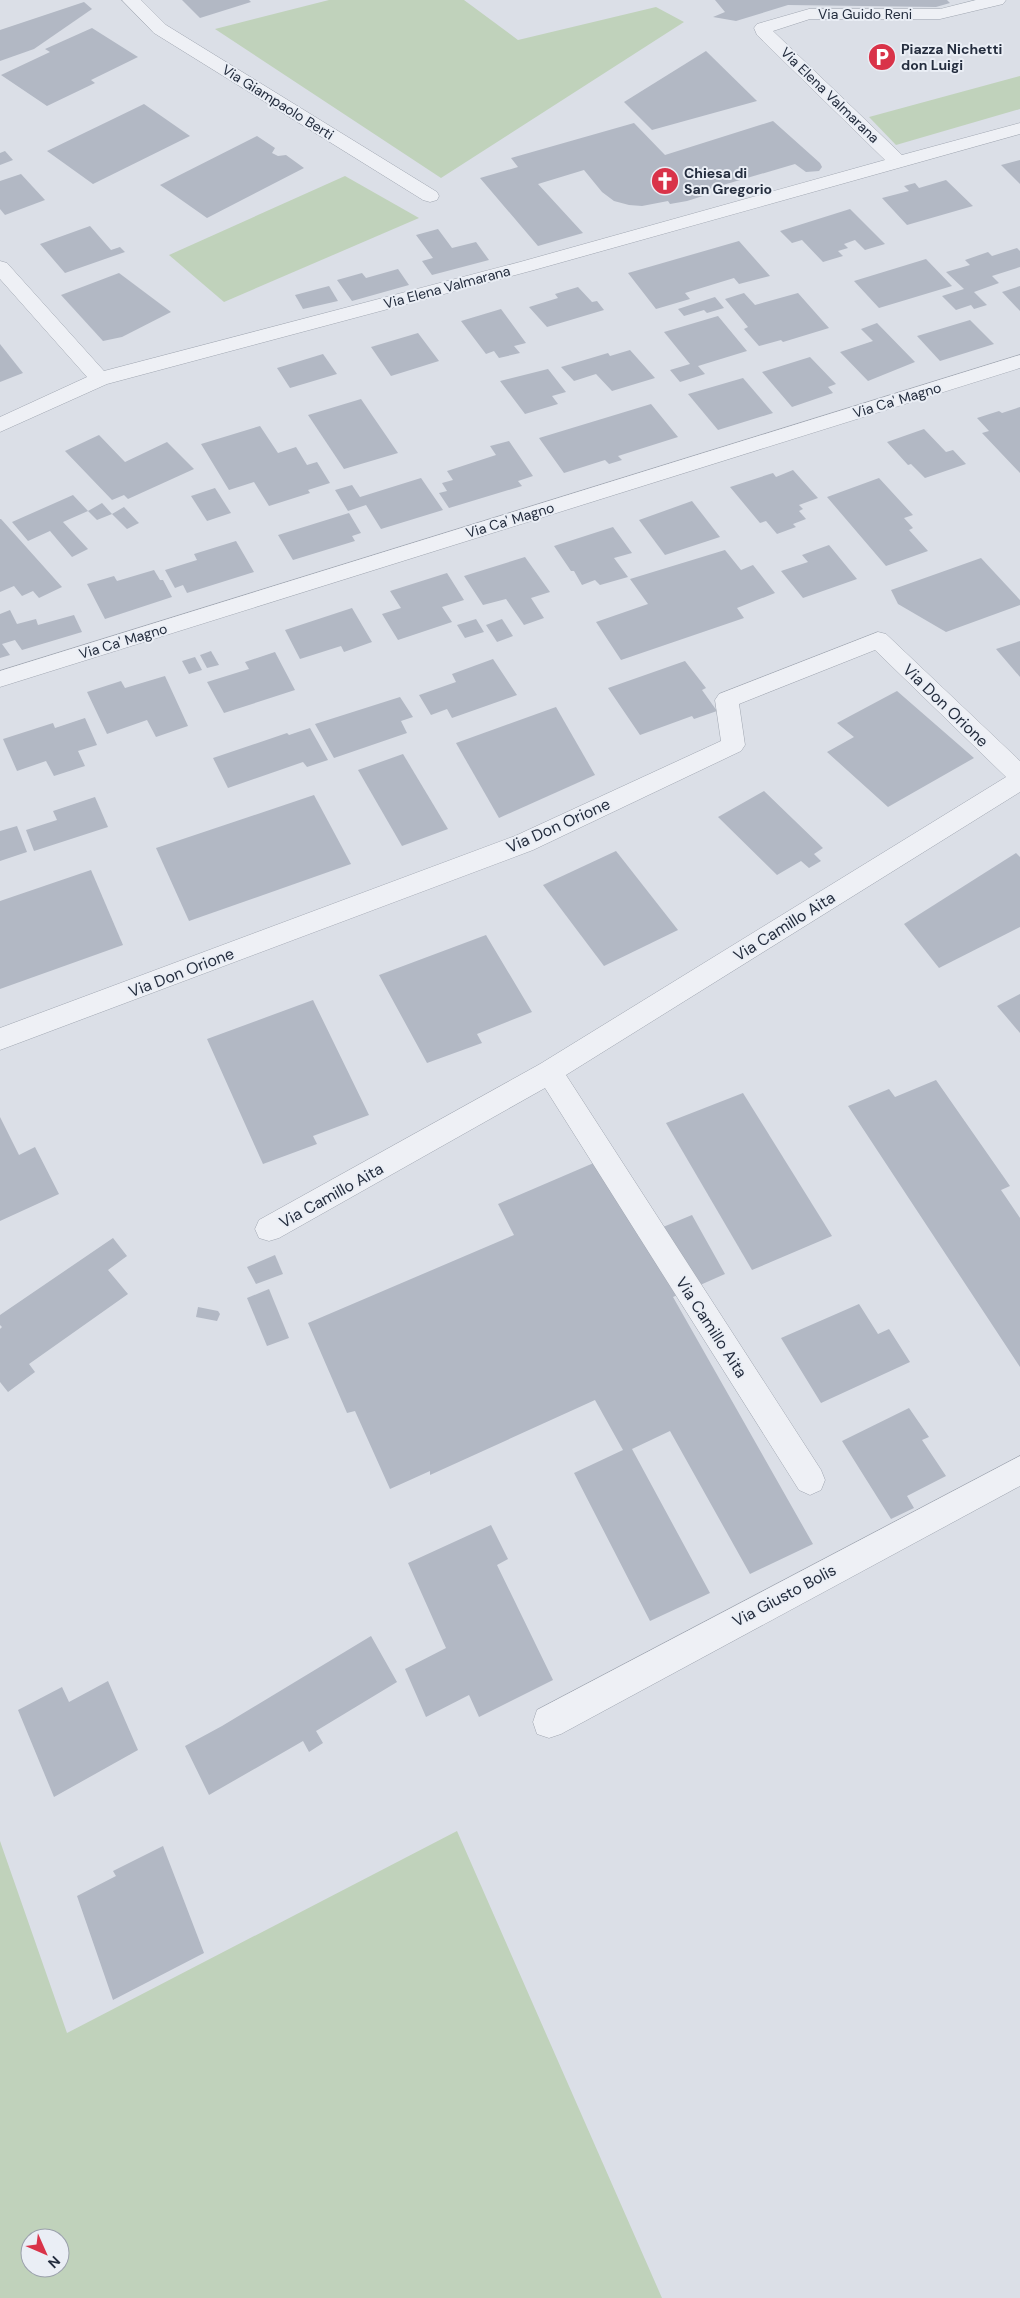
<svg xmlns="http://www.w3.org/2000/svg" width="1020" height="2298" viewBox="0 0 1020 2298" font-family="'DM Sans',sans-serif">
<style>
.green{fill:#c0d2bb;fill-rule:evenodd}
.building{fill:#b2b8c4}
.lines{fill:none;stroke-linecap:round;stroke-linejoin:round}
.street-casing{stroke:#a0a6b1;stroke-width:1}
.street{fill:#eef0f5;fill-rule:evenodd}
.labels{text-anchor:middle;stroke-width:4;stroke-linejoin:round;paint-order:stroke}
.far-street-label{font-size:14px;fill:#242d3e;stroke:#eaeef5}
.far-poi-label{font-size:14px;font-weight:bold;fill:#242d3e;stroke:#eaeef5;text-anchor:start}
.street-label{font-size:16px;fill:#242d3e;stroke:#eaeef5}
</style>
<rect width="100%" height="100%" fill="#dbdfe7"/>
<g class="green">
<polygon points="329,0 464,0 518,40 656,7 684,22 441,178 215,29"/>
<polygon points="1020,76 1020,109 896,145 869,117"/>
<polygon points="345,176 419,218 224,302 169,255"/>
<path d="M457,1831L662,2298H0V1841L67,2033ZM30,2238H60V2268H30Z"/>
</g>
<g class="building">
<polygon points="182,0 249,0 251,2 200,18"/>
<polygon points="715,0 947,0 950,3 936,7 788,5 736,21 713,17 725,12"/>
<polygon points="84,2 92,9 34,49 0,61 0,30"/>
<polygon points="92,28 138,57 91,80 95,83 47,106 1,75 50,52 45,49"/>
<polygon points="706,51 757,101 652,130 624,102"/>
<polygon points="144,104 190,136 93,184 47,151"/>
<polygon points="773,121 820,163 822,167 819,171 806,172 795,164 699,192 703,196 687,201 670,204 668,201 642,206 629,205 614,201 602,192 584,170 538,184 583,233 538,246 480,178 518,167 511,158 634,123 665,155"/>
<polygon points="257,136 275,148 272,153 278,156 286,155 304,168 207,218 160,185"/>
<polygon points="5,151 13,160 0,165 0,153"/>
<polygon points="1020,160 1020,184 1001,165"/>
<polygon points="21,174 45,200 5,215 0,209 0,181"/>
<polygon points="946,180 973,206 907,225 882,198 909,191 904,186 915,183 919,188"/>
<polygon points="850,209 885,244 865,250 855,240 844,244 848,248 838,251 843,256 823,262 802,240 792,243 780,231"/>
<polygon points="90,226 111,250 120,247 125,252 65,273 40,244"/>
<polygon points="438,229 452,248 476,242 489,260 432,275 422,261 433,258 416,235"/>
<polygon points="739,241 770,276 739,284 734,278 685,293 690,299 656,309 628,273"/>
<polygon points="1017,248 1020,251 1020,267 992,276 999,283 974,292 987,305 974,309 971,305 956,310 942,296 964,289 946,272 970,265 965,260 988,252 992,256"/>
<polygon points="926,259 952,286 879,308 854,281"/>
<polygon points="398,269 409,285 352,301 337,280 362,273 366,278"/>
<polygon points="119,273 171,312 122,337 103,341 61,295"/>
<polygon points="329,286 338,301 303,309 295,295"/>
<polygon points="1020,286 1020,311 1002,292"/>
<polygon points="578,287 592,302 597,301 604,310 547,327 529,307 558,298 555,294"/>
<polygon points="744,293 755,305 798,293 829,328 783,342 781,340 759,346 744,329 748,327 725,299"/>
<polygon points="715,297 724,308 707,313 704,310 684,316 678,309"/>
<polygon points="501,309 526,343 514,346 520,353 499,358 494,351 486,354 461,321"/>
<polygon points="718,316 747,351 698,366 705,374 680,382 670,370 690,364 664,332"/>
<polygon points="970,320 994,344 940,361 917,336"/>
<polygon points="877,323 915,362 868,381 840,352 873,341 861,329"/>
<polygon points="418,333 439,361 391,376 371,347"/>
<polygon points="0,344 23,373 0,382"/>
<polygon points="630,350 655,378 612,391 596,374 574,381 561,367 608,353 610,356"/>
<polygon points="323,354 337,374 290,388 277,368"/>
<polygon points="810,357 836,384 828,387 833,393 792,407 762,372"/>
<polygon points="548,369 566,392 552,396 558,404 525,414 500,381"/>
<polygon points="743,378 773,413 718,430 688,394"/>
<polygon points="361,399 398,453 344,469 308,415"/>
<polygon points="651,404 678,437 618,456 622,460 609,464 605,460 564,473 539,438"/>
<polygon points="1020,407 1020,473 982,433 989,431 977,418 999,411 1002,413"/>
<polygon points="260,426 278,453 296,447 307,465 317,462 330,483 308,490 310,493 269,506 254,482 229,490 201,444"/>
<polygon points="924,429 946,452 953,450 966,464 925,478 911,464 908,465 887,442"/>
<polygon points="99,435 125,462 167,442 194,469 128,499 124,495 112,500 65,451"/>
<polygon points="509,441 533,476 518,481 522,486 449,508 439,493 447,491 442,483 453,480 447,471 496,455 490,446"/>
<polygon points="793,470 818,498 799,505 803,509 799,511 806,519 793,524 796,527 777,534 766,521 760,523 730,487 773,473 776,477"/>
<polygon points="421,478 443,510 381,529 366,505 348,511 335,490 352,485 360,497"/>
<polygon points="879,478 913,515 904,518 913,528 909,530 928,551 886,566 827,497"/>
<polygon points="215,488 231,513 207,521 191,496"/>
<polygon points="73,495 88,511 63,522 88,549 72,557 50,531 28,541 12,522"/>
<polygon points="692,501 720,537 665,555 639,520"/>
<polygon points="102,503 112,514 97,520 88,511"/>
<polygon points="124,507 137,521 139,523 127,529 112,514"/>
<polygon points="349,513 361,533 352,536 355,541 293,560 278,535"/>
<polygon points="0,519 1,519 62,587 39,598 33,591 22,596 14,586 0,592"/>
<polygon points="613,527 632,553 614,558 628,577 600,585 595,580 582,585 574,571 571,571 554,546"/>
<polygon points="236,541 254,572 187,593 183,585 175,588 165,570 197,560 194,554"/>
<polygon points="829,545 857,579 803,598 781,571 808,562 802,555"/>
<polygon points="725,550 741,570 753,565 775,593 737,608 744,618 621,660 596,622 648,604 630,579"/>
<polygon points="525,557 550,592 531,598 544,618 524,625 506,599 483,605 464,576"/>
<polygon points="981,558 1020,600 1020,605 946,632 898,604 891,590"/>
<polygon points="154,570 160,580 163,580 172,597 105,619 87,584 114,576 117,581"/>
<polygon points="447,573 464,600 442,607 452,622 398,640 382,614 401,608 390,591"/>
<polygon points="352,608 372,642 344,652 341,646 300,659 285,630"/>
<polygon points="10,610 17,624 36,619 38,625 74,615 82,632 22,650 15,640 2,644 10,655 0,658 0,614"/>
<polygon points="476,619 484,632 465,638 457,625"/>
<polygon points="502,619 513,636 497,642 486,625"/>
<polygon points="1020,641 1020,677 996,649"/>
<polygon points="211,651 219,665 207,668 200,655"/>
<polygon points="275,652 295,690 224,713 207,682 249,669 245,662"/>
<polygon points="195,657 202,670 189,674 182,661"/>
<polygon points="493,659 517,695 452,718 447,709 431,715 419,695 456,682 452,674"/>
<polygon points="685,661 706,688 702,690 717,711 694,719 692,716 640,735 608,688"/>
<polygon points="165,676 188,726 156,737 147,720 107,734 87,692 121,681 125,688"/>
<polygon points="897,691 974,758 888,807 827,752 854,737 837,723"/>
<polygon points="400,697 413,717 401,721 407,733 334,758 315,724"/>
<polygon points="556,707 595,775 499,818 456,743"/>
<polygon points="85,718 97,745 78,751 85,766 54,776 46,761 17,771 3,739 53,723 55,728"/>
<polygon points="310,728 328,760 307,767 303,762 228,788 213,758 287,733 289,735"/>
<polygon points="403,754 448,829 402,846 358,770"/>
<polygon points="764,791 823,848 814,854 821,861 809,868 801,861 777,875 718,817"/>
<polygon points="314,795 351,864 189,921 156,848"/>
<polygon points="95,797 108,827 34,851 26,830 57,820 53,811"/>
<polygon points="17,826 27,852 0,861 0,831"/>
<polygon points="616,851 678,930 604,966 543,885"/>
<polygon points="1016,853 1020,857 1020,927 939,968 904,924"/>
<polygon points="91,870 123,945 0,989 0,901"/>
<polygon points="486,935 532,1012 477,1034 482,1043 427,1063 379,975"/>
<polygon points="1020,994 1020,1033 997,1006"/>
<polygon points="313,1000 369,1115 313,1136 317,1144 263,1164 207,1039"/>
<polygon points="936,1080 1010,1186 1001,1190 1020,1218 1020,1367 848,1106 889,1089 895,1097"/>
<polygon points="743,1093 832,1236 752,1270 666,1123"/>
<polygon points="0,1117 19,1155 35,1147 59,1194 0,1221"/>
<polygon points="596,1162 639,1237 692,1215 725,1274 673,1297 813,1544 750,1574 670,1431 632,1449 710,1593 650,1621 574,1473 623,1450 595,1400 430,1475 430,1471 390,1489 355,1411 347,1413 308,1323 514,1235 498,1204"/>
<polygon points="113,1238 127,1256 108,1270 128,1294 29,1364 35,1372 8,1392 0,1382 0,1329 2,1327 0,1325 0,1315"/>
<polygon points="275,1255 283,1274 256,1284 247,1267"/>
<polygon points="269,1289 289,1338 267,1346 247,1298"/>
<polygon points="859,1304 878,1334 889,1329 910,1362 821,1403 781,1338"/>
<polygon points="198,1307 218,1311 220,1314 217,1321 196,1317"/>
<polygon points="909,1408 929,1437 922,1440 946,1476 907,1496 914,1508 891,1519 842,1441"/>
<polygon points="491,1525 508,1559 497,1565 553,1680 479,1717 469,1695 426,1717 405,1669 446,1648 408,1563"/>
<polygon points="371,1636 397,1682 316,1731 323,1743 309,1752 303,1741 209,1795 185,1746 222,1726"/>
<polygon points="108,1681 138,1750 54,1797 18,1710 62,1687 69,1702"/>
<polygon points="163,1846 204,1953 113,2000 77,1896 116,1876 113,1871"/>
</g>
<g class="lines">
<defs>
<g id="street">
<polygon points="122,0 141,0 166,25 437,192 439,196 437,200 430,202 423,200 154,33"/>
<polygon points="976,0 1006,0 1003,4 940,19 810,19 773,31 902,155 1020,123 1020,134 534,270 107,384 0,432 0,417 87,377 0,279 0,261 7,263 104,371 520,262 885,160 757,35 754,28 757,24 809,9 940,9"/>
<polygon points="1020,355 1020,368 0,687 0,671"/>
<polygon points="878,632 886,634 1020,761 1020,792 566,1075 821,1470 825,1480 821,1490 810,1495 799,1490 545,1088 279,1238 269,1241 259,1238 255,1229 259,1220 540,1064 1006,777 875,650 739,704 745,745 741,751 533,850 0,1050 0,1028 515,836 721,741 715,700 719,694"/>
<polygon points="1020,1456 1020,1486 561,1734 549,1738 537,1734 533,1722 537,1710"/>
</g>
</defs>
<use href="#street" class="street-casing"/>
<use href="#street" class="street"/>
</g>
<defs>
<symbol id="parking-disc" viewBox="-11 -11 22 22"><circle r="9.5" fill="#d93349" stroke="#eaeef5"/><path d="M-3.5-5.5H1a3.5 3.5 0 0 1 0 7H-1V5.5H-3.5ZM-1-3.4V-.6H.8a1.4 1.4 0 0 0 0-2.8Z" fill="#fff"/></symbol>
<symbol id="church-disc" viewBox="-11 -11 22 22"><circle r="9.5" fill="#d93349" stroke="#eaeef5"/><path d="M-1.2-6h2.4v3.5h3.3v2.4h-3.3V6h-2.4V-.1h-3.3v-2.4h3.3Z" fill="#fff"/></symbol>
</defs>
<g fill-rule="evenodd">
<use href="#parking-disc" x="866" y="41" width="32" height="32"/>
<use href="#church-disc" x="649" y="165" width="32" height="32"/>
</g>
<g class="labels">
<g class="far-street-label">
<text x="865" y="19">Via Guido Reni</text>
<text transform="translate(830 95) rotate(44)" y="5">Via Elena Valmarana</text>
<text transform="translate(278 102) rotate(32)" y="5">Via Giampaolo Berti</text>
<text transform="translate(447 287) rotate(-15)" y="5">Via Elena Valmarana</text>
<text transform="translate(897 400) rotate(-17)" y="5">Via Ca' Magno</text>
<text transform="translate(510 520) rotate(-17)" y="5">Via Ca' Magno</text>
<text transform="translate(123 641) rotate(-17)" y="5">Via Ca' Magno</text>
</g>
<g class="far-poi-label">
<text x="901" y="54">Piazza Nichetti<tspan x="901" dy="16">don Luigi</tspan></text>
<text x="684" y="178">Chiesa di<tspan x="684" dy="16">San Gregorio</tspan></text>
</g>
<g class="street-label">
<text transform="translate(946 705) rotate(44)" y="6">Via Don Orione</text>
<text transform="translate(558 825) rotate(-24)" y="6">Via Don Orione</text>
<text transform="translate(784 926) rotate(-32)" y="6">Via Camillo Aita</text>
<text transform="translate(181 972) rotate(-21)" y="6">Via Don Orione</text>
<text transform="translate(331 1195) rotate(-29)" y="6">Via Camillo Aita</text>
<text transform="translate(712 1327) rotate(57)" y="6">Via Camillo Aita</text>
<text transform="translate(784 1595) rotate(-28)" y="6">Via Giusto Bolis</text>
</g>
</g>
<g transform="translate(45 2253) rotate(135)"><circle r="24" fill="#eaeef5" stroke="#9ba1ac"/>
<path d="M0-4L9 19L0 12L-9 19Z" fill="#d93349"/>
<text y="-8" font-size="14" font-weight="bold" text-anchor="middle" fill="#242d3e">N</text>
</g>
</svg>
